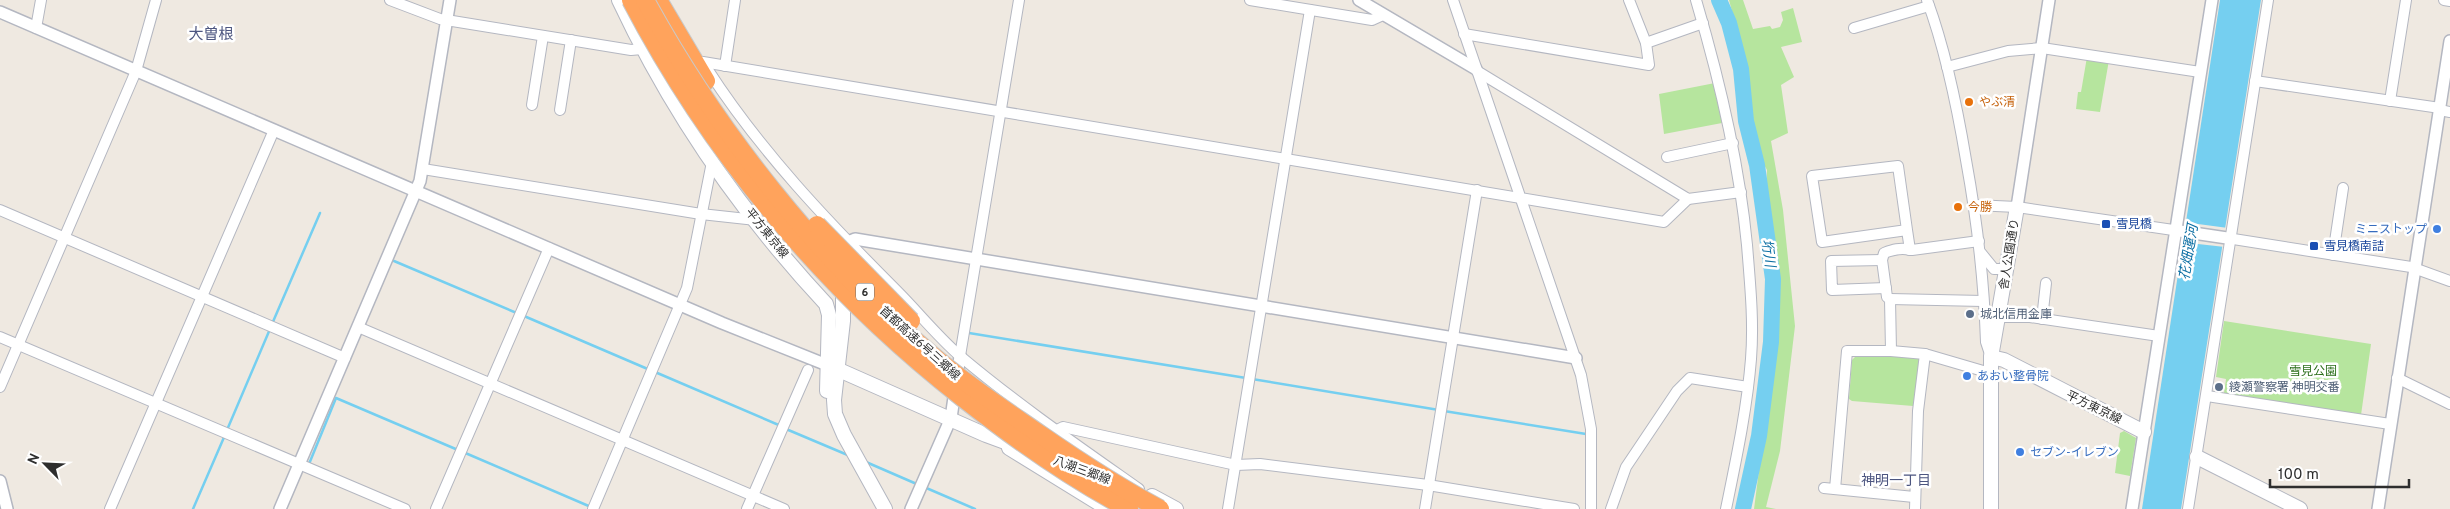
<svg xmlns="http://www.w3.org/2000/svg" width="2450" height="509" viewBox="0 0 2450 509" font-family="Overpass,'Noto Sans JP',sans-serif">
<style>
.green{fill:#b6e59e}
.water{fill:#75cff0}
.pier{fill:#efe9e1}
.lines{fill:none;stroke-linecap:round;stroke-linejoin:round}
.stream{stroke:#75cff0;stroke-width:2.5}
.river{stroke:#75cff0;stroke-width:16}
.minor-casing{stroke:#b4b7c1;stroke-width:12}
.tertiary-casing{stroke:#b4b7c1;stroke-width:14}
.secondary-casing{stroke:#b4b7c1;stroke-width:16}
.motorway-casing{stroke:#c9c9c9;stroke-width:20}
.minor{stroke:#fff;stroke-width:10}
.tertiary{stroke:#fff;stroke-width:11}
.secondary{stroke:#fff;stroke-width:14}
.motorway{stroke:#ffa35c;stroke-width:18}
.motorway-bridge-casing{stroke:#c9c9c9;stroke-width:20;stroke-linecap:butt}
.motorway-bridge{stroke:#ffa35c;stroke-width:18}
.food-dot{fill:#e8710a;stroke:#fff;stroke-width:2}
.transit-dot{fill:#1a4fb4;stroke:#fff;stroke-width:2}
.shop-dot{fill:#3f7fe0;stroke:#fff;stroke-width:2}
.service-dot{fill:#5c6f8a;stroke:#fff;stroke-width:2}
.labels{text-anchor:middle;stroke-width:5;stroke-linejoin:round;paint-order:stroke}
.shield{fill:#fff;stroke:#6d6d6d;stroke-width:1}
.shield-label{font-size:11px;font-weight:bold;fill:#2e2e2e}
.food-label{font-size:12px;fill:#c56008;stroke:#fff;text-anchor:start}
.transit-label{font-size:12px;fill:#164399;stroke:#fff;text-anchor:start}
.shop-label{font-size:12px;fill:#366cbe;stroke:#fff;text-anchor:start}
.street-label{font-size:12px;fill:#2e2e2e;stroke:#fff}
.service-label{font-size:12px;fill:#4e5e75;stroke:#fff;text-anchor:start}
.park-label{font-size:12px;fill:#2c6e1b;stroke:#fff}
.water-label{font-size:14px;font-style:italic;fill:#0d6fa3;stroke:#fff}
.neighbourhood-label{font-size:14px;fill:#4d5680;stroke:#fff}
.quarter-label{font-size:15px;fill:#4d5680;stroke:#fff}
</style>
<rect width="100%" height="100%" fill="#efe9e1"/>
<g class="green">
<polygon points="1729,0 1743,0 1753,29 1770,26 1772,29 1780,27 1783,20 1781,12 1793,8 1802,42 1781,47 1794,77 1781,85 1788,133 1771,141 1783,210 1795,326 1780,451 1766,507 1776,509 1754,509 1773,362 1777,298 1766,190 1767,170 1758,154 1741,45"/>
<polygon points="2087,57 2109,60 2100,112 2076,109 2078,92 2081,92"/>
<polygon points="1715,83 1722,123 1664,134 1659,94"/>
<polygon points="2224,321 2371,344 2361,415 2224,393 2226,379 2216,377"/>
<polygon points="1856,356 1917,357 1920,360 1917,403 1913,406 1852,401 1849,399 1852,360"/>
<polygon points="2124,431 2136,438 2130,476 2115,473 2120,433"/>
</g>
<polygon class="water" points="2220,0 2261,0 2181,509 2142,509"/>
<polygon class="pier" points="2183,222 2228,228 2225,247 2180,242"/>
<g class="lines">
<g class="stream">
<polyline points="394,261 519,314"/>
<polyline points="524,316 650,370"/>
<polyline points="272,324 320,213"/>
<polyline points="969,333 1246,378"/>
<polyline points="655,372 781,426"/>
<polyline points="1252,379 1439,410"/>
<polyline points="1444,411 1586,434"/>
<polyline points="786,429 850,456"/>
<polyline points="227,430 270,329"/>
<polyline points="463,452 591,507"/>
<polyline points="866,462 919,485"/>
<polyline points="309,464 336,398 458,450"/>
<polyline points="924,487 975,509"/>
<polyline points="193,509 225,435"/>
</g>
<polyline class="river" points="1719,0 1729,23 1741,69 1746,121 1757,165 1773,279 1771,342 1759,436 1743,509"/>
<defs>
<g id="minor">
<polyline points="390,0 440,19 631,50 642,49"/>
<polyline points="1250,0 1372,20 1383,15"/>
<polyline points="1453,0 1581,375 1591,429 1591,509"/>
<path d="M1696,0C1720,81 1739,161 1747,245C1750,283 1754,321 1751,359C1747,409 1736,460 1726,509"/>
<path d="M1927,0C1946,51 1957,106 1966,160C1977,220 1984,281 1986,342L1991,357"/>
<polyline points="2444,0 2450,1"/>
<polyline points="36,28 41,0"/>
<polyline points="1854,28 1929,6"/>
<polyline points="1464,34 1649,65 1646,43 1629,0"/>
<polyline points="1646,43 1703,23"/>
<polyline points="703,62 1664,222 1688,199"/>
<polyline points="725,66 735,0"/>
<polyline points="1947,67 2008,51 2042,48 2200,72"/>
<path d="M708,70C761,152 828,222 897,291C918,312 937,336 960,356C1017,404 1078,446 1139,489"/>
<polyline points="1477,71 1688,199 1741,192"/>
<polyline points="2255,81 2440,108"/>
<polyline points="2390,101 2406,0"/>
<polyline points="532,105 543,36"/>
<polyline points="560,110 571,40"/>
<polyline points="2440,110 2450,112"/>
<polyline points="1667,157 1733,143"/>
<polyline points="423,169 701,214 756,220"/>
<polyline points="1974,205 2017,207 2180,231"/>
<polyline points="0,210 345,358"/>
<polyline points="1907,230 1898,166 1812,176 1822,242 1907,230 1910,250 1912,250 1979,241"/>
<polyline points="2227,238 2411,267 2450,281"/>
<polyline points="1981,253 1994,269 2006,269"/>
<polyline points="2333,255 2343,188"/>
<polyline points="1882,260 1831,261 1832,290 1886,288"/>
<polyline points="1890,299 1983,301"/>
<polyline points="1999,317 2030,317 2159,336"/>
<polyline points="2042,319 2046,283"/>
<polyline points="358,327 784,509"/>
<polyline points="0,337 405,509"/>
<path d="M1891,351L1890,299L1887,297L1882,260L1884,253C1892,250 1901,247 1910,250"/>
<polyline points="960,356 1019,0"/>
<polyline points="2397,378 2450,404"/>
<polyline points="0,387 136,71 156,0"/>
<polyline points="2207,396 2390,424"/>
<polyline points="1055,431 1063,427 1236,465 1260,464 1428,485 1574,509"/>
<polyline points="1824,488 1914,497"/>
<polyline points="1835,489 1847,351 1891,351 1925,354"/>
<polyline points="110,509 274,130"/>
<polyline points="436,509 549,248"/>
<polyline points="593,509 687,288 712,162"/>
<polyline points="747,509 808,370"/>
<polyline points="1228,509 1310,10"/>
<polyline points="1425,509 1477,190"/>
<polyline points="1611,509 1626,467 1677,391 1690,378 1748,387"/>
<polyline points="1915,509 1918,411 1925,354 1990,373"/>
<polyline points="2188,509 2268,0"/>
</g>
<g id="tertiary">
<polyline points="1359,0 1476,69"/>
<polyline points="0,12 722,323 827,365"/>
<polyline points="2017,207 2049,0"/>
<polyline points="2180,231 2227,238"/>
<polyline points="848,242 855,239 1576,358"/>
<polyline points="0,481 7,509"/>
<polyline points="280,509 420,181 450,0"/>
<polyline points="911,509 951,418 960,356"/>
<polyline points="2132,509 2212,0"/>
<polyline points="2378,509 2450,41"/>
</g>
<g id="secondary">
<path d="M619,0C671,111 743,215 826,304L829,315L827,391"/>
<polyline points="843,285 843,321 834,400 835,414 844,435 885,509"/>
<polyline points="1991,357 2004,360 2144,432"/>
<polyline points="830,366 986,435 1024,449"/>
<polyline points="1009,448 1108,509"/>
<polyline points="2197,457 2300,509"/>
<polyline points="1152,496 1176,509"/>
<polyline points="1991,509 1991,357 2017,207"/>
</g>
<polyline id="motorway" points="658,0 706,81"/>
</defs>
<use href="#minor" class="minor-casing"/>
<use href="#tertiary" class="tertiary-casing"/>
<use href="#secondary" class="secondary-casing"/>
<use href="#motorway" class="motorway-casing"/>
<use href="#minor" class="minor"/>
<use href="#tertiary" class="tertiary"/>
<use href="#secondary" class="secondary"/>
<use href="#motorway" class="motorway"/>
<defs>
<g id="motorway-bridge">
<path d="M631,0C712,155 825,290 963,398C1015,439 1070,478 1129,509"/>
<path d="M645,0C716,130 820,262 934,357C968,386 1005,410 1041,435C1080,462 1118,487 1160,509"/>
<polyline points="817,225 911,321"/>
</g>
</defs>
<use href="#motorway-bridge" class="motorway-bridge-casing"/>
<use href="#motorway-bridge" class="motorway-bridge"/>
</g>
<g class="food-dot">
<circle cx="1969" cy="102" r="5"/>
<circle cx="1958" cy="207" r="5"/>
</g>
<g class="transit-dot">
<rect x="2101" y="219" width="10" height="10" rx="2.5"/>
<rect x="2309" y="241" width="10" height="10" rx="2.5"/>
</g>
<g class="shop-dot">
<circle cx="2437" cy="229" r="5"/>
<circle cx="1967" cy="376" r="5"/>
<circle cx="2020" cy="452" r="5"/>
</g>
<g class="service-dot">
<circle cx="1970" cy="314" r="5"/>
<circle cx="2219" cy="387" r="5"/>
</g>
<g class="labels">
<rect class="shield" x="856" y="283.5" width="18" height="17" rx="4"/>
<g class="shield-label">
<text x="865" y="296">6</text>
</g>
<g class="food-label">
<text x="1979" y="106">やぶ清</text>
<text x="1968" y="211">今勝</text>
</g>
<g class="transit-label">
<text x="2116" y="228">雪見橋</text>
<text x="2324" y="250">雪見橋南詰</text>
</g>
<g class="shop-label">
<text x="2427" y="233" text-anchor="end">ミニストップ</text>
<text x="1977" y="380">あおい整骨院</text>
<text x="2030" y="456">セブン-イレブン</text>
</g>
<g class="street-label">
<text transform="translate(767 233) rotate(51)" y="4">平方東京線</text>
<text transform="translate(2009 254) rotate(-81)" y="4">舎人公園通り</text>
<text transform="translate(920 343) rotate(42)" y="4">首都高速6号三郷線</text>
<text transform="translate(2094 407) rotate(26)" y="4">平方東京線</text>
<text transform="translate(1082 470) rotate(20)" y="4">八潮三郷線</text>
</g>
<g class="service-label">
<text x="1980" y="318">城北信用金庫</text>
<text x="2229" y="391">綾瀬警察署 神明交番</text>
</g>
<g class="park-label">
<text x="2313" y="375">雪見公園</text>
</g>
<g class="water-label">
<text transform="translate(2188 252) rotate(-81)" y="5">花畑運河</text>
<text transform="translate(1769 253) rotate(82)" y="5">垳川</text>
</g>
<g class="neighbourhood-label">
<text x="1896" y="485">神明一丁目</text>
</g>
<g class="quarter-label">
<text x="211" y="39">大曽根</text>
</g>
</g>
<g transform="translate(45 464) rotate(294)" stroke="#ffffff" stroke-width="4" paint-order="stroke">
<path d="M0-4L9 19L0 12L-9 19Z" fill="#2e2e2e"/>
<text y="-8" font-size="14" font-weight="bold" text-anchor="middle" fill="#2e2e2e">N</text>
</g>
<path d="M2270 479v8h139v-8" fill="none" stroke="#2e2e2e" stroke-width="2.5"/>
<text x="2278" y="479" font-size="15" fill="#2e2e2e" stroke="#ffffff" stroke-width="4" paint-order="stroke">100 m</text>
</svg>
